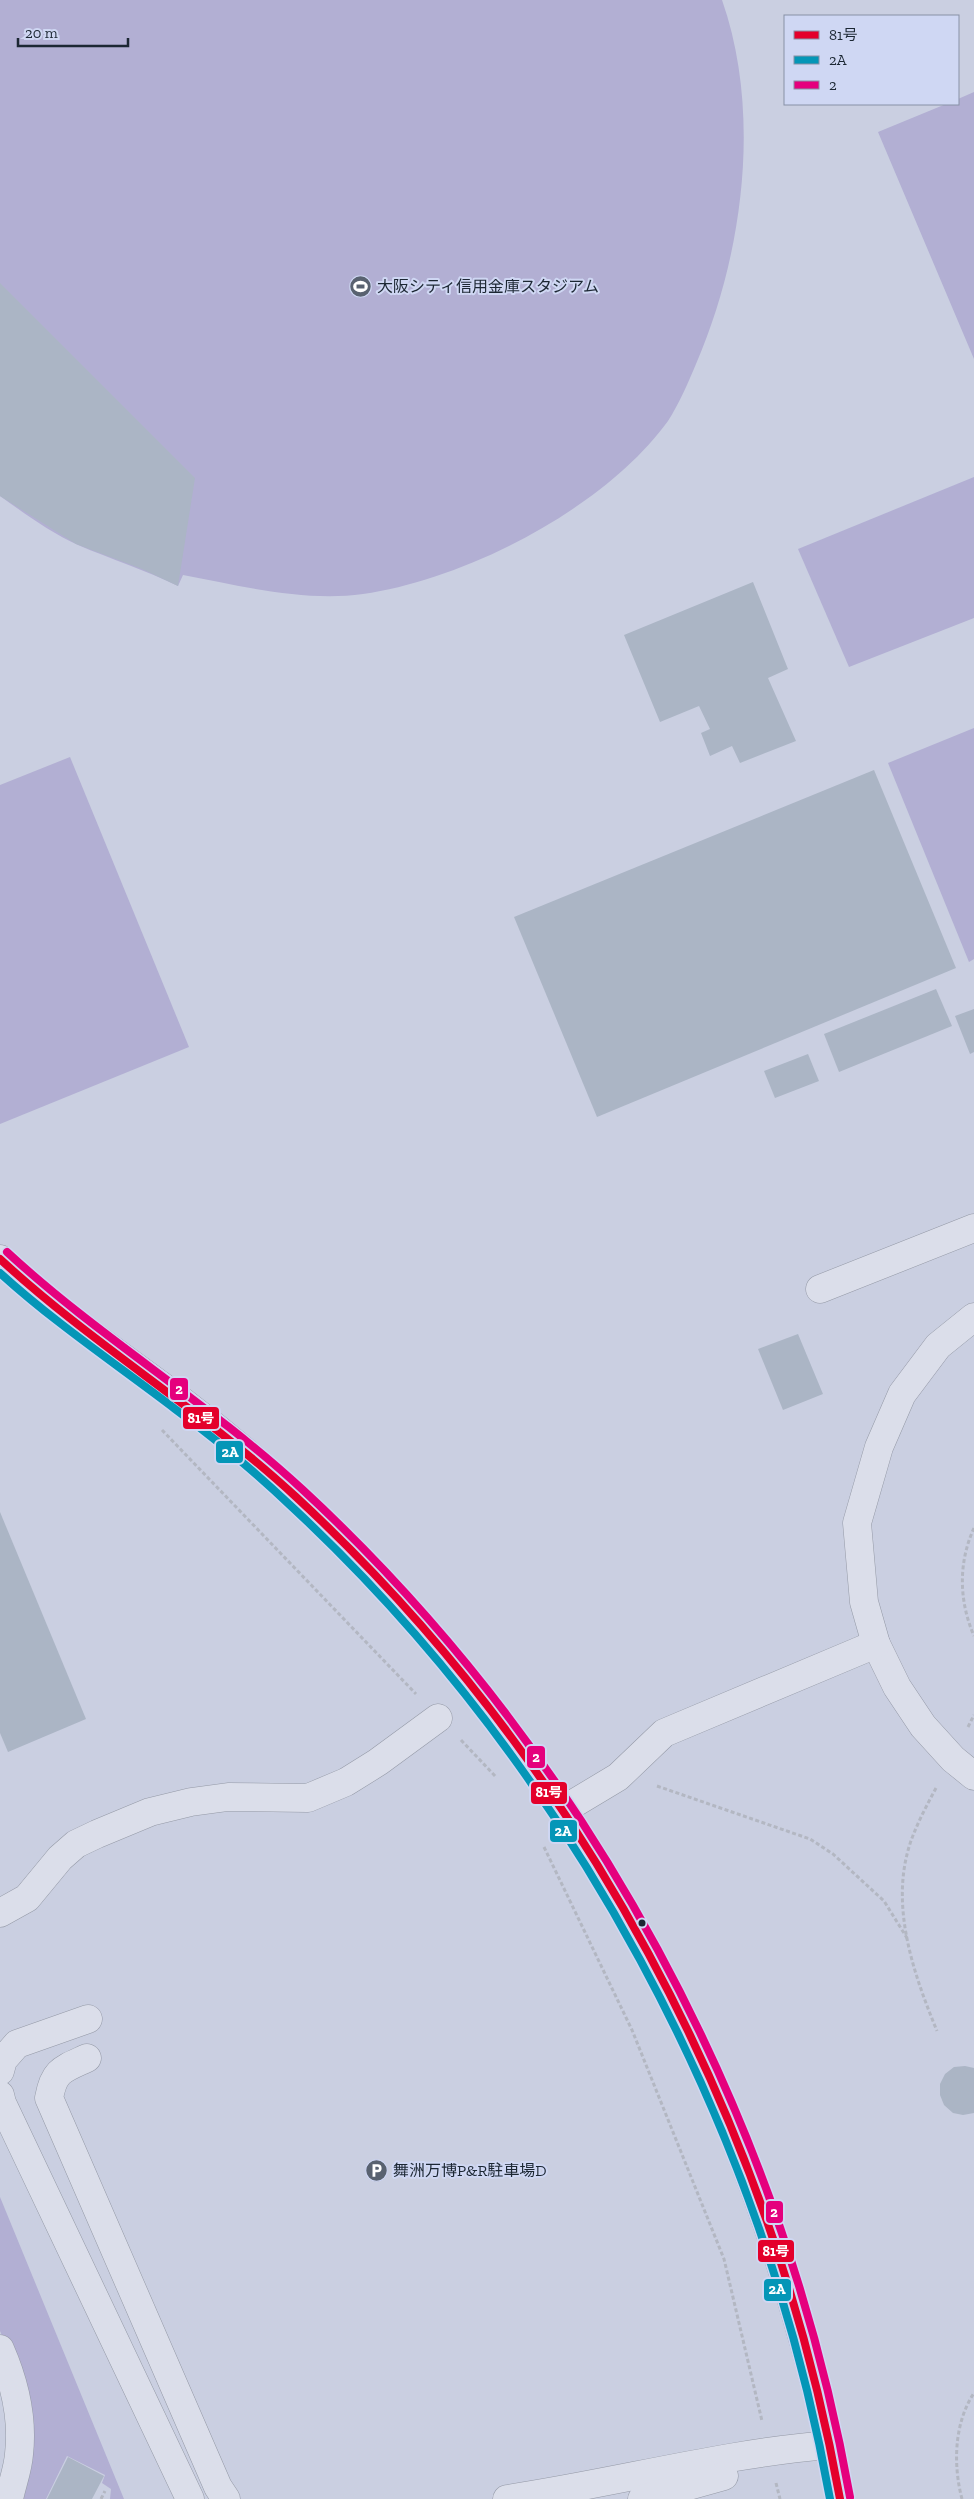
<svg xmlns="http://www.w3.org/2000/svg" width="974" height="2499" viewBox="0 0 974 2499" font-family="'Zilla Slab','Noto Sans JP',serif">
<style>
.green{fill:#b2afd3}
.building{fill:#abb5c5}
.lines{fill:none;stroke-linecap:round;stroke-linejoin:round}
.minor-casing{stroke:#9499a6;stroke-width:29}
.path{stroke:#b3b7c2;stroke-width:3;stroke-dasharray:4 2.5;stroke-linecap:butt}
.minor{stroke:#dbdeea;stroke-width:28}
.bus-1-casing{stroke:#cfd7f3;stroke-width:11}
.bus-2-casing{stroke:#cfd7f3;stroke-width:11}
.bus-3-casing{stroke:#cfd7f3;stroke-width:11}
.bus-1{stroke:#e4002b;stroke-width:8}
.bus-2{stroke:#0496b7;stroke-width:8}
.bus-3{stroke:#e5007d;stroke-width:8}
.bus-dot{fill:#1c2733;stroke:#cfd7f3;stroke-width:2}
.labels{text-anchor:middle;stroke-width:4;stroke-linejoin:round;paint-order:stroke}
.poi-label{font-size:16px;fill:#1c2733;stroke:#cfd7f3;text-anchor:start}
.line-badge{stroke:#cfd7f3;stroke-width:2}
.badge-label{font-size:14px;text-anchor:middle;font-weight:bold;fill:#fff}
</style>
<rect width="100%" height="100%" fill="#cacfe1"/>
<g class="green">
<path d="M0,0H722C762,114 743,255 696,364C688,383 679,404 668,421C605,508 467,579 363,594C304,602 241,586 183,575L178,586C145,570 111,559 78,545C51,533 24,513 0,496Z"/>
<polygon points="974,92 974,359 878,132 946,104 958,104 958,99"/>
<polygon points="974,477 974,618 849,667 798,549"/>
<polygon points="974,728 974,959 969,962 888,763"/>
<polygon points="70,757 189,1047 0,1124 0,785"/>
<polygon points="0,2197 124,2499 110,2499 111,2489 102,2483 105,2475 67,2456 46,2499 21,2499 19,2375 0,2331"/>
</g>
<g class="building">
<polygon points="0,283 195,478 178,586 142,569 76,544 0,496"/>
<polygon points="753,582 788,669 768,678 796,741 740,763 732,746 710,756 701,733 710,729 699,706 660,722 624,635"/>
<polygon points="874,770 956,968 597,1117 514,917"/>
<polygon points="936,989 952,1026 839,1072 824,1034"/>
<polygon points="974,1009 974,1052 970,1054 955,1016"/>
<polygon points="808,1054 819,1081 775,1098 764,1071"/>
<polygon points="798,1334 823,1394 783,1410 758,1349"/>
<polygon points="0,1512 86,1719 8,1752 0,1733"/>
<polygon points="965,2066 974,2068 974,2113 963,2115 953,2113 944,2105 940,2095 940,2084 945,2074 954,2067"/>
<polygon points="68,2457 104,2476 92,2499 47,2499"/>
</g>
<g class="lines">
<defs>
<g id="minor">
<path d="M0,1259C56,1313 121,1355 183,1402C228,1436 271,1473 312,1512C532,1721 689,1979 781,2266C805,2342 827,2420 840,2499"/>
<polyline points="820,1289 974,1228"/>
<polyline points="974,1317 938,1346 902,1394 879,1447 857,1523 864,1602 876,1644 897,1687 923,1726 953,1759 974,1776"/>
<polyline points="563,1810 618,1777 664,1733 876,1644"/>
<polyline points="0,1913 27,1898 60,1858 76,1844 97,1834 150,1812 191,1802 228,1797 308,1798 346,1782 378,1762 438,1718"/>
<path d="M87,2058C63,2069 54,2070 49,2098L218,2487L226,2499"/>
<polyline points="0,2071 3,2060 17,2044 88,2019"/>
<polyline points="0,2095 2,2103 190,2499"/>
<path d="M0,2349C14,2381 23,2419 19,2454C18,2469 12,2484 9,2499"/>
<path d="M507,2499C615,2483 720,2454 828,2445"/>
<polyline points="642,2499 724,2476"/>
</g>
</defs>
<use href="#minor" class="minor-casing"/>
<g class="path">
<polyline points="162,1430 416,1694"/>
<path d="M974,1528C958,1563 959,1601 974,1636"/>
<polyline points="968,1727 974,1715"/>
<polyline points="461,1740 496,1777"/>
<polyline points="657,1786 810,1839 833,1854 884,1901 907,1938"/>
<path d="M936,1788C928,1803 920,1818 914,1833C887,1898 912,1970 937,2031"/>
<polyline points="544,1847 632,2030 724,2259 762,2421"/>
<polyline points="776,2483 780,2499"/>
<polyline points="101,2499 105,2491"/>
<path d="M962,2499C953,2465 954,2423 974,2393"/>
</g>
<use href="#minor" class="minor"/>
<defs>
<path id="bus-1" d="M0,1259C93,1345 202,1410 295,1496C579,1758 772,2120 840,2499"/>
<path id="bus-2" d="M0,1273C55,1323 116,1364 175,1409C216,1439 255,1472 292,1507C570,1766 763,2125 830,2499"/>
<path id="bus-3" d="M7,1252C100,1338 209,1403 303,1490C587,1753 782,2116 850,2497"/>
</defs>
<use href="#bus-1" class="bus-1-casing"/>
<use href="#bus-2" class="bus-2-casing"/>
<use href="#bus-3" class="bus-3-casing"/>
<use href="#bus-1" class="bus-1"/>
<use href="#bus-2" class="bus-2"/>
<use href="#bus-3" class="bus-3"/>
</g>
<defs>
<symbol id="stadium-disc" viewBox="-11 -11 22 22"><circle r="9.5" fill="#596270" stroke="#cfd7f3"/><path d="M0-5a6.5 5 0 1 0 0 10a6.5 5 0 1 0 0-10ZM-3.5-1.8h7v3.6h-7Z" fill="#fff"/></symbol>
<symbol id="parking-disc" viewBox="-11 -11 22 22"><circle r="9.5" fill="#596270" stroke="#cfd7f3"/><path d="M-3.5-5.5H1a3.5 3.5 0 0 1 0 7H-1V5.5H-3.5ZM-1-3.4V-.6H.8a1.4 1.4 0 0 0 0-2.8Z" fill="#fff"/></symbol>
</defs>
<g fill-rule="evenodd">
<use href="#stadium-disc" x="348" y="274" width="25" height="25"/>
<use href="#parking-disc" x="364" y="2158" width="25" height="25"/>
</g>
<circle class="bus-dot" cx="642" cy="1923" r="4.5"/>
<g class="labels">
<g class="poi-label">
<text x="377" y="292">大阪シティ信用金庫スタジアム</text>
<text x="393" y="2176">舞洲万博P&amp;R駐車場D</text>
</g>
</g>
<g class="line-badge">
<rect x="169" y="1377" width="20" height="24" rx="5" fill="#e5007d"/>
<rect x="182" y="1406" width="38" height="24" rx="5" fill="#e4002b"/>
<rect x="215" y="1440" width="29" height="24" rx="5" fill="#0496b7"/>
<rect x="526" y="1745" width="20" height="24" rx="5" fill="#e5007d"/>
<rect x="530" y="1781" width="38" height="24" rx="5" fill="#e4002b"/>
<rect x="549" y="1819" width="29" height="24" rx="5" fill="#0496b7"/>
<rect x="765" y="2200" width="19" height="24" rx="5" fill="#e5007d"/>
<rect x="757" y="2239" width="38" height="24" rx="5" fill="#e4002b"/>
<rect x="763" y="2278" width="29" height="24" rx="5" fill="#0496b7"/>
</g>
<g class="badge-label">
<text x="179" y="1394">2</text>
<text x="201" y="1423">81号</text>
<text x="230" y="1457">2A</text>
<text x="536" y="1762">2</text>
<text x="549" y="1797">81号</text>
<text x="563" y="1836">2A</text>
<text x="774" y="2217">2</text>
<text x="776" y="2256">81号</text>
<text x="777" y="2294">2A</text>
</g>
<rect x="784" y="15" width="175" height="90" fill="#cfd7f3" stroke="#8791a6"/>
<rect x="794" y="31" width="25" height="8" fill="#e4002b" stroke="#8791a6"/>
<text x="829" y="40" font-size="15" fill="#1c2733">81号</text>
<rect x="794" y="56" width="25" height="8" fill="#0496b7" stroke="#8791a6"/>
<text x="829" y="65" font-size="15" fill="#1c2733">2A</text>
<rect x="794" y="81" width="25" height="8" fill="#e5007d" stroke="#8791a6"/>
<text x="829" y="90" font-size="15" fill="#1c2733">2</text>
<path d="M18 38v8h110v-8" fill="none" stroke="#1c2733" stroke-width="2.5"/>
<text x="25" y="38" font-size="15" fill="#1c2733" stroke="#cfd7f3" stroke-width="4" paint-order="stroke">20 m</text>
</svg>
